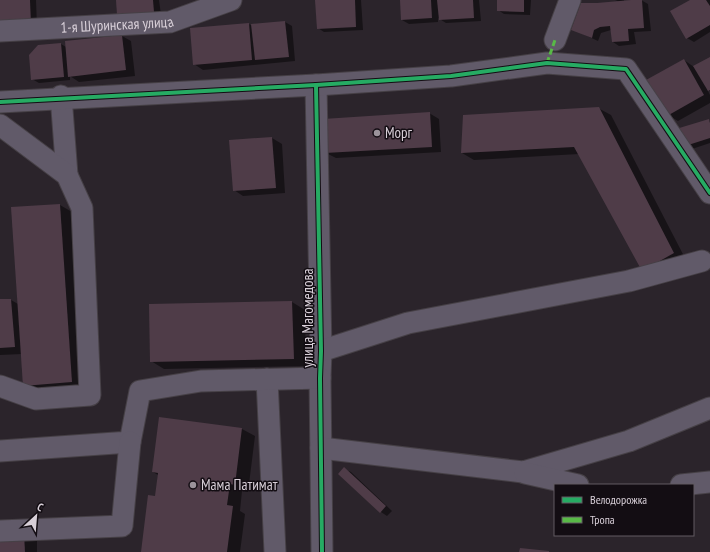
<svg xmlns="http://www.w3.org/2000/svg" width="710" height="552" viewBox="0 0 710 552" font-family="'PT Sans Narrow',sans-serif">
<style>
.shadow{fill:#0007}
.building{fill:#4f3c48}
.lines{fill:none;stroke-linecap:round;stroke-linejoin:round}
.minor-casing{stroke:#464046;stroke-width:23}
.minor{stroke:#615a69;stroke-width:21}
.quiet{stroke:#58b947;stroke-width:3;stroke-dasharray:6 3;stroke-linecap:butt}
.cycleway-casing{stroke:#130d13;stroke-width:6}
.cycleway{stroke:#26ab63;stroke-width:4}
.poi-dot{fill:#9b939b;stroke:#130d13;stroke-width:1.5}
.labels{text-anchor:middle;stroke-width:3;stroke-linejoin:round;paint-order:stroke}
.street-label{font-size:15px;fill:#d8cfd8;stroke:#130d13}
.poi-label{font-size:15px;fill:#d8cfd8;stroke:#130d13;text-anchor:start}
</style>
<rect width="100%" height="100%" fill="#2b242b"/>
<g class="shadow">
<polygon points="0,0 36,0 37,27"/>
<polygon points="117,0 159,0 161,15 125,19"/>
<polygon points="316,0 361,0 363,30 324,32 318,28"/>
<polygon points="401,0 479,0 481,21 446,23 438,18 438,22 409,24 402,20"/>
<polygon points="498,0 531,0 530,15 504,14 498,10"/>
<polygon points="615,0 624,0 624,2 641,0 648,4 651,31 634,32 636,44 619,46 613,42 611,30 601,33 598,41 572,29 620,2"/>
<polygon points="692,0 710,0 710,32 694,42 687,38"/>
<polygon points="285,22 292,26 295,61 203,70 194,64 249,24 252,26"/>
<polygon points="122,36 131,41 135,76 79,82 70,76 70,80 39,83 32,79 61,44 66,47"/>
<polygon points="710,58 710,91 707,89 710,95 710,103 678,121 668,115 684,60 694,67"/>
<polygon points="598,108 611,115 686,260 656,278 579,154 474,160 462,153"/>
<polygon points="429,113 439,119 441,152 336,158 326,153"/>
<polygon points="708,120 710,121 710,143 689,150 682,146"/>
<polygon points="272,138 282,144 285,193 243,196 234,190"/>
<polygon points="60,205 72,212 84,389 36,392 24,385 22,354 0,355 0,300 11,300 18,304"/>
<polygon points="292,302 305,310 306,366 164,369 151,361 150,305"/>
<polygon points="160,419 242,429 255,436 248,492 242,491 240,511 245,514 240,552 142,552 156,497 158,475 153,472"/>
<polygon points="344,469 351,472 392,511 387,516 381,512"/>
<polygon points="24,534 37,541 37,552 0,552"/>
</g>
<g class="building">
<polygon points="0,0 30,0 31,24 0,23"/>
<polygon points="116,0 153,0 154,12 117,15"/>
<polygon points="315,0 355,0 356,27 317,29"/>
<polygon points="400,0 431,0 432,18 401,20"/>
<polygon points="437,0 473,0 474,18 439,20"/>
<polygon points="497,0 524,0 524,12 497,11"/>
<polygon points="631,0 642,0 644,28 628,29 629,41 612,42 610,26 600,27 594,30 592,38 571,30 581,3 597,3"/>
<polygon points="690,0 706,0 710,6 710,25 686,39 670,11"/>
<polygon points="285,21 289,57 255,60 251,24"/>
<polygon points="249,23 252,60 193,65 190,28"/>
<polygon points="122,35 126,70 68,77 65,41"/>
<polygon points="61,43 64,77 31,80 29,55 38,45"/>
<polygon points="710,57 710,90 708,91 693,66"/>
<polygon points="684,59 704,95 667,116 646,80"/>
<polygon points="599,107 674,253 642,271 574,147 461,153 463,115"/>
<polygon points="430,112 432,147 325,153 323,119"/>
<polygon points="709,119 710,123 710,138 682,147 676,129"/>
<polygon points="272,137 276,188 233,191 229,140"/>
<polygon points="60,204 72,382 23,386 11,207"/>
<polygon points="0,299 11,299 15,347 0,348"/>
<polygon points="292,301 294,359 150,362 149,304"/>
<polygon points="159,417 242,428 235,485 230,484 227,505 233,506 227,552 141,552 148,495 155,496 158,473 152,472"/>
<polygon points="344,467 386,506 380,513 338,474"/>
<polygon points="24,533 25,552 0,552 0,534"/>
<polygon points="520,548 549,551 549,552 519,552"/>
</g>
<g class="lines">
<defs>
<g id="minor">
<path id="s1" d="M0,31L170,22L231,0"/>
<polyline points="555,40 570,0"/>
<polyline points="316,85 321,351 320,378 322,552"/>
<polyline points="61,96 67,175"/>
<polyline points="0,102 316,85 451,76 547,63 626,69 710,193"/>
<polyline points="0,125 67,175 82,208 90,395 36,399 0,386"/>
<polyline points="321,351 408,323 629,281 702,261"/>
<polyline points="267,379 275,552"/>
<polyline points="321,448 523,472 629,441 710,408"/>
<polyline points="0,451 130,442 140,391 201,381 320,378"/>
<polyline points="525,473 578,485"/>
<polyline points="681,485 710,482"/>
<polyline points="0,531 122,526 130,442"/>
</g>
</defs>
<use href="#minor" class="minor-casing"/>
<use href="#minor" class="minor"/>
<polyline class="quiet" points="547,63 555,40"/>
<defs>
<g id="cycleway">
<polyline points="316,85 321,351 320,378 322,552"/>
<polyline points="0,102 316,85 451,76 547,63 626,69 710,193"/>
</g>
</defs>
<use href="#cycleway" class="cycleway-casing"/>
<use href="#cycleway" class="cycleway"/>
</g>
<g class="poi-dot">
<circle cx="377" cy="133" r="4"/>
<circle cx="193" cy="485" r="4"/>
</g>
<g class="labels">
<g class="street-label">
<text dy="5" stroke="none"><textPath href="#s1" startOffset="117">1-я Шуринская улица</textPath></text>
<text transform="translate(308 318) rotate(-90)" y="5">улица Магомедова</text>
</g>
<g class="poi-label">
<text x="385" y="138">Морг</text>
<text x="201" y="490">Мама Патимат</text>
</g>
</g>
<rect x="554" y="484" width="140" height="52" fill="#130d13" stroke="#625b62"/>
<rect x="562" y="497" width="20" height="6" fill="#26ab63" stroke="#625b62"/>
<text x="590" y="504" font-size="12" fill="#d8cfd8">Велодорожка</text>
<rect x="562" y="517" width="20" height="6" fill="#58b947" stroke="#625b62"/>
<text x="590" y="524" font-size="12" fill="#d8cfd8">Тропа</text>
<g transform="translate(36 516) rotate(26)" stroke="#130d13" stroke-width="3" paint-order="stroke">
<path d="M0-3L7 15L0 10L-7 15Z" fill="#d8cfd8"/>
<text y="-6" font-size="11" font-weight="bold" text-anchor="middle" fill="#d8cfd8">С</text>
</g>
</svg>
